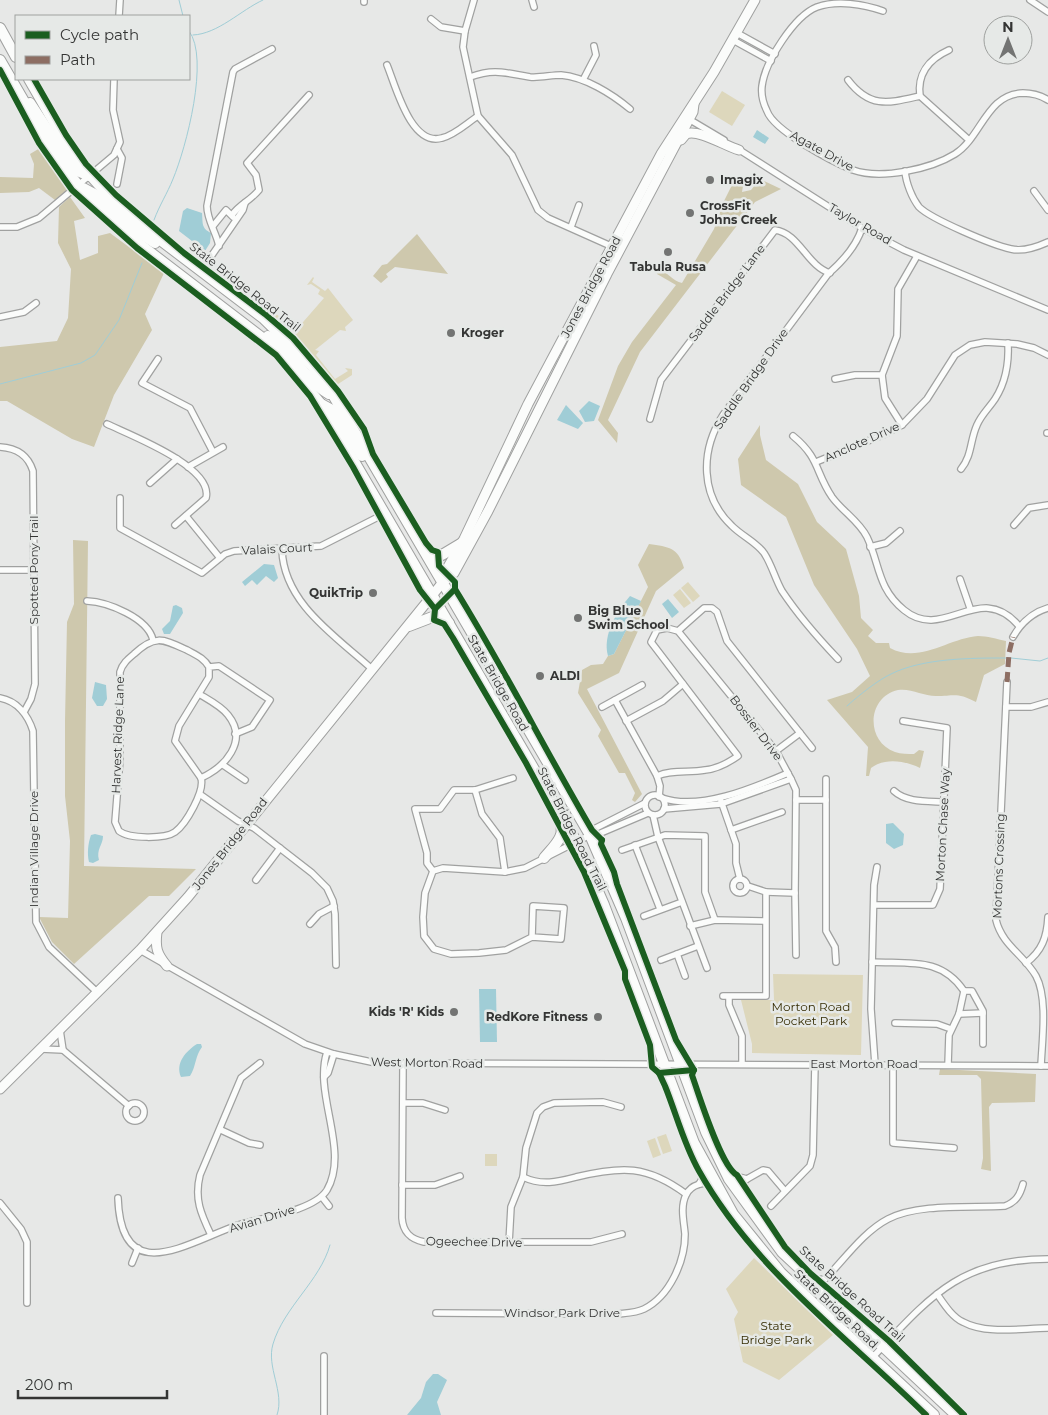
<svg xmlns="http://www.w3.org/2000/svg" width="1048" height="1415" viewBox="0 0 1048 1415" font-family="Montserrat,sans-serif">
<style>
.green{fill:#ddd7bc}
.forest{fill:#cec8ad}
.water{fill:#a0cdd6}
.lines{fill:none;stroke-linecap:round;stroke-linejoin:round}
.stream{stroke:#a0cdd6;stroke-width:1}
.minor-casing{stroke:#a0a1a0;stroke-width:8}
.secondary-casing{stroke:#a0a1a0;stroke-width:11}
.trunk-casing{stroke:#a0a1a0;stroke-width:12}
.minor{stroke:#fbfcfb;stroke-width:5.5}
.secondary{stroke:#fbfcfb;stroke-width:9}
.trunk{stroke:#fbfcfb;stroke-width:10}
.quiet{stroke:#8d6e63;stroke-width:5;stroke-dasharray:10 5;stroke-linecap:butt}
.cycleway-casing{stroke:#e6e9e7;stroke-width:9}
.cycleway{stroke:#1b5e20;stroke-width:6}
.poi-dot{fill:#737473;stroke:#e6e9e7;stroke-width:2}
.labels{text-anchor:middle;stroke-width:5;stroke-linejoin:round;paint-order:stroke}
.street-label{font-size:12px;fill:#343534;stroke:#e6e9e7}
.poi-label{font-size:12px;font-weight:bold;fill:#343534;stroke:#e6e9e7;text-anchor:start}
.park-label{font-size:12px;fill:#352c02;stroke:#e6e9e7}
</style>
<rect width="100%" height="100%" fill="#e7e8e7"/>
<g class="green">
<polygon points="722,91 745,105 732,126 709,112"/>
<polygon points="313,277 314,278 312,282 325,291 328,288 353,320 345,327 346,331 340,330 315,350 319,351 316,355 335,379 348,371 345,368 352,369 352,375 335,386 296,340 256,303 264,300 263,304 273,312 278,309 276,314 297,329 324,298 318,294 320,290 311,284 307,285"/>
<polygon points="688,582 700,596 693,602 681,588"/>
<polygon points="680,589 691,603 684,608 673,595"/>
<polygon points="773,974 863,975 861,1055 752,1053 752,1044 741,1000 774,1000"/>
<polygon points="666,1134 672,1151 663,1154 657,1137"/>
<polygon points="655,1138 661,1155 653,1158 647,1141"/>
<rect x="485" y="1154" width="12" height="12"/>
<polygon points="754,1258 833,1335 779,1380 743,1362 734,1319 738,1312 726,1289"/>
</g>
<g class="forest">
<polygon points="40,148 67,190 55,200 39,188 29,192 0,193 0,177 33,178 34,164 30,154"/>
<path d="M760,179L781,189L755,202L640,352L608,420L618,433L617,443L598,420L618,366L632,342L676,285L657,274L658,268C667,272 673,281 682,283L714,229L724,201L734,181L743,186L742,192L751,190Z"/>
<polygon points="70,197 85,218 74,221 80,260 98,253 98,236 110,233 164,273 145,314 152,330 114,395 94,447 72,439 7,401 0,401 0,347 57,341 68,318 71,269 58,243 59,207"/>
<polygon points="417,234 448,274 395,267 386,274 388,277 381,283 373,276 382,265 387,264"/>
<path d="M760,425V435L766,460L798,484L817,522L846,549L859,596L861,618L873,630L868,636L876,643H889L890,648C920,664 949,638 978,636C987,636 997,639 1006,641L1005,664L984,675L976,702C957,692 955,696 936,696C923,696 911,688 898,690C867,697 865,741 895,752C901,754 908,754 914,754L919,750L924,751L920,768C906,761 885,757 871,768L869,776H866L868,747L827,700L852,692L870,676L857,649L814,585L786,517L741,485L738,459Z"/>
<polygon points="73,540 88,541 84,866 196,869 169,896 149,896 74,964 52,942 39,917 68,918 70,841 65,796 65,721 67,622 74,604"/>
<path d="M649,544C669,547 678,547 684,568L656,591L619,673L587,689L642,794L635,802L632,800L635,793L625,773H619L598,736L601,730L578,693L582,670L591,665L603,664L608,656L614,654L648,587L638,565Z"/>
<polygon points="940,1069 1036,1074 1035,1102 992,1103 989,1107 991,1171 981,1169 983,1158 981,1079 977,1075 939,1075"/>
</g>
<g class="water">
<polygon points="757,130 769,138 765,144 753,137"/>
<path d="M187,208L202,213C203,223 201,228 211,233L210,243L205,251L179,231L183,211Z"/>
<polygon points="589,401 600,406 594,421 585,422 579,411"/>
<polygon points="566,405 583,423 578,429 557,420"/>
<polygon points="264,564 274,565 278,578 274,582 266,576 257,585 252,580 245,586 242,582"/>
<path d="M630,596L641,601L614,654L608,656C602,635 617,611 630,596Z"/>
<polygon points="668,599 679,612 672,618 662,604"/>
<polygon points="176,605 182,608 183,613 170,634 164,634 162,629 170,621 173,606"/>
<polygon points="95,682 106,685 107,699 103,706 97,706 92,698"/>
<polygon points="893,823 904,834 903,845 894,849 886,843 886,824"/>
<path d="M95,834L103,836C103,845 96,849 99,860L93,863L89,862C87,854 88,843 91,835Z"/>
<polygon points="479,989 496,989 497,1042 480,1042"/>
<path d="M197,1044H201L202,1047C195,1056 196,1067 190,1076L181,1077C175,1063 186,1051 197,1044Z"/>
<polygon points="433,1374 438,1374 447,1380 437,1402 441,1415 407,1415 421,1398 426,1382"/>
</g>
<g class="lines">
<g class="stream">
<polyline points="179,0 183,16"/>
<path d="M193,35C218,34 241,10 263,0"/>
<path d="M154,220C160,204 167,194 173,179C186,148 210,58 189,31"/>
<polyline points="0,384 81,363 95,355 119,320 142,263"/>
<polyline points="1011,658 1040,661 1048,658"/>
<path d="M847,706C858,696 878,680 891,674C923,658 971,658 1006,658"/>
<path d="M277,1415C285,1392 266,1367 273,1344C284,1307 320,1281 330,1245"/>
</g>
<defs>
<g id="minor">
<polyline points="474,0 465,31 463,47 478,116 512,155 538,210 548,218 613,247"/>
<polyline points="532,0 534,7"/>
<polyline points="1030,0 1048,12"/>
<polyline points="364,2 364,0"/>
<path d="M883,11C863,4 837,0 817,7C794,16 765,62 762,86C761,94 763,103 767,111C774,131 833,162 853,170C881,180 931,169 955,154C982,137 986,94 1023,93C1033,93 1040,95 1048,100"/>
<polyline points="119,16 120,0"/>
<polyline points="431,19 441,27 465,31"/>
<polyline points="737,33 775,54"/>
<polyline points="733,40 771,61"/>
<path d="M949,50C929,59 917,74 920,96L969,140"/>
<path d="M387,65C396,87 411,147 442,138C455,135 467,123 478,116"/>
<path d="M470,77C495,68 505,73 530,77C540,78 551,75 561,75C585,77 612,94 630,109"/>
<polyline points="583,80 596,55 594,46"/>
<path d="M848,80C870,109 889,103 920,96"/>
<polyline points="687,118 724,140"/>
<polyline points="117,149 122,158 117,184"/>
<polyline points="738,149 862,228 904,250 1048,310"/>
<path d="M905,171C906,183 912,198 919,207C931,219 992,245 1011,249C1023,252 1037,247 1048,242"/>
<polyline points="1034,191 1048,210"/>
<path d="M232,215C240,204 250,201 259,190L256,175L247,163L309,95"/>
<polyline points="213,226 226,210 233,217"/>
<polyline points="0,227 17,227 39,218 114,155 120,142 113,110 114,79"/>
<polyline points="571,227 579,205"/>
<path d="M219,246C216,232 207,220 207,206L233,72L235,69L272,49"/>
<polyline points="201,271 243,210 245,203"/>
<polyline points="0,317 24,312 36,303"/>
<polyline points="158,359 142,383 190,408 213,452"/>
<polyline points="835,379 855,375 882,375"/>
<path d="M650,419L661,380L775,230C799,233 807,266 830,273"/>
<path d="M107,424C130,435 214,467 206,498L175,525"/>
<polyline points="902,425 885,398 882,375 897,336 898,289 917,256"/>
<polyline points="1047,433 1048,433"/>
<path d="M793,436C820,458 815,472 832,497C842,511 859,521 867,537C880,564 877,588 904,610C944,643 980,579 1019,626"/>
<path d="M0,447C17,448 28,455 33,471L35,684L31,699L24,712"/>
<polyline points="816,462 885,434 902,425 927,399 955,355 970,345 985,342 1017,344 1034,348 1048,355"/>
<polyline points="188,467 223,447"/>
<path d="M961,469C972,456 970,440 977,425C981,415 989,408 995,399C1006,382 1009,363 1008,343"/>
<polyline points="150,483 177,459"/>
<polyline points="120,498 120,528 202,573 225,554 234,551 321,546 384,514"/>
<polyline points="186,516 220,558"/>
<polyline points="1014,525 1029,508 1048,505"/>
<polyline points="870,547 886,543 900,531"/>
<path d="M282,550C284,604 337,637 373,670"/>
<polyline points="0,570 34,570"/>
<polyline points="960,579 970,608"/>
<path d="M87,601C108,602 148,618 153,640"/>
<polyline points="678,631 704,608 712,608 717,612 727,641 812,748"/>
<path d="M1013,637C1021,623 1031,613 1048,608"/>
<path d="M838,659C818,638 798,615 782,591C775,579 772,565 764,553C756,542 742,536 732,526C700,496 700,451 723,415L828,274C843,261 856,247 862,228"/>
<path d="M209,667V677L179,726L175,741L201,778C205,791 186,824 175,832C165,839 129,839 119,831L115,822L120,759V672C122,664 128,659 134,654C155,634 163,639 187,650C196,655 204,658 209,667L219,666L270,700L252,727L235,734"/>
<path d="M1007,682L996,920C1002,945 1024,955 1036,976C1048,998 1042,1041 1041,1066"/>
<path d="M199,694C209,700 221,706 228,715C249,741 225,767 201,778"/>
<path d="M0,698C17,701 28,715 33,731L36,922L49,947L98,993"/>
<polyline points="615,700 657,776 660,786 659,797"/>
<polyline points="602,707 642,685"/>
<polyline points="1006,707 1031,707 1048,702"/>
<polyline points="626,721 663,701 683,684"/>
<polyline points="776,751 800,733"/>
<polyline points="223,765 245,780"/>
<path d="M657,776C672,769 689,773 705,770C717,769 728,763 738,756L651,642L657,630L667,628L678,631L776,751L791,779L796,790L795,893L766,892"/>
<polyline points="826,779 826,931 835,947 836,962"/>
<polyline points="475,790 482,814 500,838 505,872"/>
<path d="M894,791C907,803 928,801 945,802"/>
<circle cx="655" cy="805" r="10"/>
<polyline points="201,795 238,821 254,828 312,873 327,888 333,901 335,914 336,965"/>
<path d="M662,798C700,811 753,788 788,773"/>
<polyline points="796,800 826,800"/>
<polyline points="721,801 736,844 736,863 740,879"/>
<polyline points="664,809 721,804 791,779"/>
<polyline points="653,815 658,837 707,968"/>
<polyline points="731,830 782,812"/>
<polyline points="590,835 592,830 645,803"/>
<polyline points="635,845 660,909"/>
<polyline points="622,850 665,835 705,836 705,892 715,920"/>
<polyline points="433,871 427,863 427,853 415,809 440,809 454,790 475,790 513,778"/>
<circle cx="740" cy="886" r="7"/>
<polyline points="256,880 280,848"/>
<polyline points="795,893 796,955"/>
<polyline points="874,905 933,905 940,889 947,728 903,721"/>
<polyline points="644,916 682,902"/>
<polyline points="310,924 319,914 334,906"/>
<polyline points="690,926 715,920 765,921"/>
<polyline points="532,937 533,906 564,908 561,939 532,937 506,950 479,953 451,954 434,949 424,936 423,917 425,893 433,871 443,868 505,872 525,868 590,835 596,835 648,813"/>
<polyline points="140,950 305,1044 334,1054 376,1063 1048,1066"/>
<polyline points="677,954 685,976"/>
<polyline points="661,960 698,946"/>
<path d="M872,962C910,964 941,957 964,991"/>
<path d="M1026,963C1042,951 1047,937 1048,917"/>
<polyline points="964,991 972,991 983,1011 983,1044"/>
<polyline points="723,996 766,996 766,892 748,886"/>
<polyline points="729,997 729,1005 742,1036 742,1064"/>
<polyline points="959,1014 983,1013"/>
<polyline points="895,1023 937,1024 951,1029"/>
<polyline points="41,1049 63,1050 60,1030"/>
<polyline points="63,1050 129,1106"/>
<path d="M403,1064L402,1218C403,1232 410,1239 424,1242H591L622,1234"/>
<polyline points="875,1064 871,1009 874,885 877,867"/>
<polyline points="893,1064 893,1143 954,1148"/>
<polyline points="948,1065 949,1035 959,1014 964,991"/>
<polyline points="324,1077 328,1073 334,1054"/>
<polyline points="403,1103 423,1103 445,1110"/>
<circle cx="135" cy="1112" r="9"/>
<polyline points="221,1130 249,1143 260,1145"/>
<path d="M694,1154C700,1164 707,1174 699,1184"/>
<polyline points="728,1174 747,1179 763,1170 768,1171 785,1191"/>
<path d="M523,1177C542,1186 557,1182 576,1177C622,1166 647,1165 686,1194"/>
<polyline points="402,1185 435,1185 460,1176"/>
<polyline points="322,1197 329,1206"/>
<polyline points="745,1197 744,1181 747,1179"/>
<path d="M118,1198C121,1290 188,1242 238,1225C261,1218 314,1211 327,1190C350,1150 313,1094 327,1052"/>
<polyline points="0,1203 21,1229 27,1242 27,1303"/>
<polyline points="771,1206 810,1166 813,1155 815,1064"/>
<path d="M211,1235C201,1214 194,1199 200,1175L241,1078L260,1063"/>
<polyline points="509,1243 511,1207 523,1177 526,1148 537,1113 543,1107 554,1103 603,1102 621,1107"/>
<polyline points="132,1263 138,1248"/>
<path d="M814,1280L825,1279C844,1260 863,1232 888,1219C918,1203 971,1208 1005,1206C1016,1202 1020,1195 1023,1184"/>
<path d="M937,1294C944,1304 952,1317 963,1322C987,1335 1022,1328 1048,1328"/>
<path d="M436,1313L617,1314C626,1313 636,1313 644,1309C670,1296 685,1261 685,1234C684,1222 680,1207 686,1195C691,1184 705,1181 716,1185"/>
<path d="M872,1358C929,1298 959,1259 1048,1259"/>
<polyline points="324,1415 324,1356"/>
</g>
<g id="secondary">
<path d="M681,140L686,134C699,129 725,146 739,150"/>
<polyline points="443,582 445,572 464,539 528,404 661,154 714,72 755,0"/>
<path d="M157,932C155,948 157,954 167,966"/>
<polyline points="0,1089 140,950 188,897 443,582 454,573 488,511 607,274 693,112 694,104"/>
</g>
<g id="trunk">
<polyline points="0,28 16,57"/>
<polyline points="0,60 58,160 91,201 116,226 273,346 320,403 576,841 604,905 694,1143 733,1214 781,1273 934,1415"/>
<polyline points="29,79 74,157 122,211 263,318 312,366 333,395 590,835 626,918 706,1132 729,1179 782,1252 956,1415"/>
<polyline points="30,103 70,164 75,170 89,176"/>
<polyline points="83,188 96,195 126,224 155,243"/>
<path d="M268,336C293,352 307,382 329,394"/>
<polyline points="321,404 334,411 362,456"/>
<polyline points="426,553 442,555 462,543"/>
<polyline points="409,626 435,616 449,623"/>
<path d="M544,858C554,846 568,835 559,819"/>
</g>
</defs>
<use href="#minor" class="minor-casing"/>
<use href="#secondary" class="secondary-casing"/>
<use href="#trunk" class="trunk-casing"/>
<use href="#minor" class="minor"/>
<use href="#secondary" class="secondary"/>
<use href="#trunk" class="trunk"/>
<polyline class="quiet" points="1007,682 1009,653 1013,637"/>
<defs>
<g id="cycleway">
<polyline points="0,70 39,143 72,190 137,248 276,355 310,396 353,467 420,590 435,609"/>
<path d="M34,79L66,135L86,164L116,195L184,253L265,314L293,338L338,391L364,429L373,454L426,543L432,550L438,552L439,566L455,582V589C504,668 545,750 592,830L602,840"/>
<path d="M455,589L435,609L434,620L444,624L453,638L526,763L584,872L625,971V979L650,1045L652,1067L659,1073L665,1086C676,1113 684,1145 699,1171C754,1269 847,1337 926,1415"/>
<polyline points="602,840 601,844 614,872 617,884 676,1040 694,1070 659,1073"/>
<path d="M694,1070L692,1075C699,1095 721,1167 737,1175L785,1247L810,1273L889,1341L964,1415"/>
</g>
</defs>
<use href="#cycleway" class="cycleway-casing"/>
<use href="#cycleway" class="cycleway"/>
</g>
<g class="poi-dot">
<circle cx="710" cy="180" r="5"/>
<circle cx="690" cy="213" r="5"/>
<circle cx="668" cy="252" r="5"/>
<circle cx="451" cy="333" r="5"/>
<circle cx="373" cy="593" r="5"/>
<circle cx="578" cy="618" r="5"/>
<circle cx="540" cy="676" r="5"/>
<circle cx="454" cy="1012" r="5"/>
<circle cx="598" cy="1017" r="5"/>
</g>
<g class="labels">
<g class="street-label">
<text transform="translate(822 151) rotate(29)" y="4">Agate Drive</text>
<text transform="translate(860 224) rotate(30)" y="4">Taylor Road</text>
<text transform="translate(245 287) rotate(38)" y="4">State Bridge Road Trail</text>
<text transform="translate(591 287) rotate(-62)" y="4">Jones Bridge Road</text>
<text transform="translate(727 293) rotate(-53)" y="4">Saddle Bridge Lane</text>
<text transform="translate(751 379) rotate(-55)" y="4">Saddle Bridge Drive</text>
<text transform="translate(862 442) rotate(-24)" y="4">Anclote Drive</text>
<text transform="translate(277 549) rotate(-3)" y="4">Valais Court</text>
<text transform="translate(34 570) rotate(-90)" y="4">Spotted Pony Trail</text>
<text transform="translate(498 683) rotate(60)" y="4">State Bridge Road</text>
<text transform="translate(756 728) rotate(53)" y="4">Bossier Drive</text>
<text transform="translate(118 735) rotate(-88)" y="4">Harvest Ridge Lane</text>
<text transform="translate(943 825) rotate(-87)" y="4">Morton Chase Way</text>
<text transform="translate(572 829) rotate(63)" y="4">State Bridge Road Trail</text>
<text transform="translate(230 844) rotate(-52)" y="4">Jones Bridge Road</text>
<text transform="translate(34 849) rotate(-90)" y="4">Indian Village Drive</text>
<text transform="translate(999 866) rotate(-88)" y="4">Mortons Crossing</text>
<text transform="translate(427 1063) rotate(1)" y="4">West Morton Road</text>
<text x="864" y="1068">East Morton Road</text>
<text transform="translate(262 1219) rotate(-17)" y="4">Avian Drive</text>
<text transform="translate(474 1242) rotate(1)" y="4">Ogeechee Drive</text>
<text transform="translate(852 1294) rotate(42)" y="4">State Bridge Road Trail</text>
<text transform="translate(836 1309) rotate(43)" y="4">State Bridge Road</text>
<text x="562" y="1317">Windsor Park Drive</text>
</g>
<g class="poi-label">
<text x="720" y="184">Imagix</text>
<text x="700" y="210">CrossFit<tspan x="700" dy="14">Johns Creek</tspan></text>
<text x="668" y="271" text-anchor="middle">Tabula Rusa</text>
<text x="461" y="337">Kroger</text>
<text x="363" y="597" text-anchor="end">QuikTrip</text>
<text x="588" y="615">Big Blue<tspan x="588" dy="14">Swim School</tspan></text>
<text x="550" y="680">ALDI</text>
<text x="444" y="1016" text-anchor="end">Kids 'R' Kids</text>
<text x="588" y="1021" text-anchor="end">RedKore Fitness</text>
</g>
<g class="park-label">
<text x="811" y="1011">Morton Road<tspan x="811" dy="14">Pocket Park</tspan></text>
<text x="776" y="1330">State<tspan x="776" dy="14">Bridge Park</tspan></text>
</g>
</g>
<rect x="15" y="15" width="175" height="65" fill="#e6e9e7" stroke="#9fa19f"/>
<rect x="25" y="31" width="25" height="8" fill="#1b5e20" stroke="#9fa19f"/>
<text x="60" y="40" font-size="15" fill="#343534">Cycle path</text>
<rect x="25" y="56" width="25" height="8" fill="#8d6e63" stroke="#9fa19f"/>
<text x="60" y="65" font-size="15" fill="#343534">Path</text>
<g transform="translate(1008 40)"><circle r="24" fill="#e6e9e7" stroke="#9fa19f"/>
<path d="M0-4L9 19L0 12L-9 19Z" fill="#737473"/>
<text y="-8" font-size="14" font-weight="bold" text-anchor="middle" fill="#343534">N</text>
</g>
<path d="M18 1390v8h149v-8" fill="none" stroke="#343534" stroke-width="2.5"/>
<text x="25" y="1390" font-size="15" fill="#343534" stroke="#e6e9e7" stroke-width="4" paint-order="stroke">200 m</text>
</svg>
